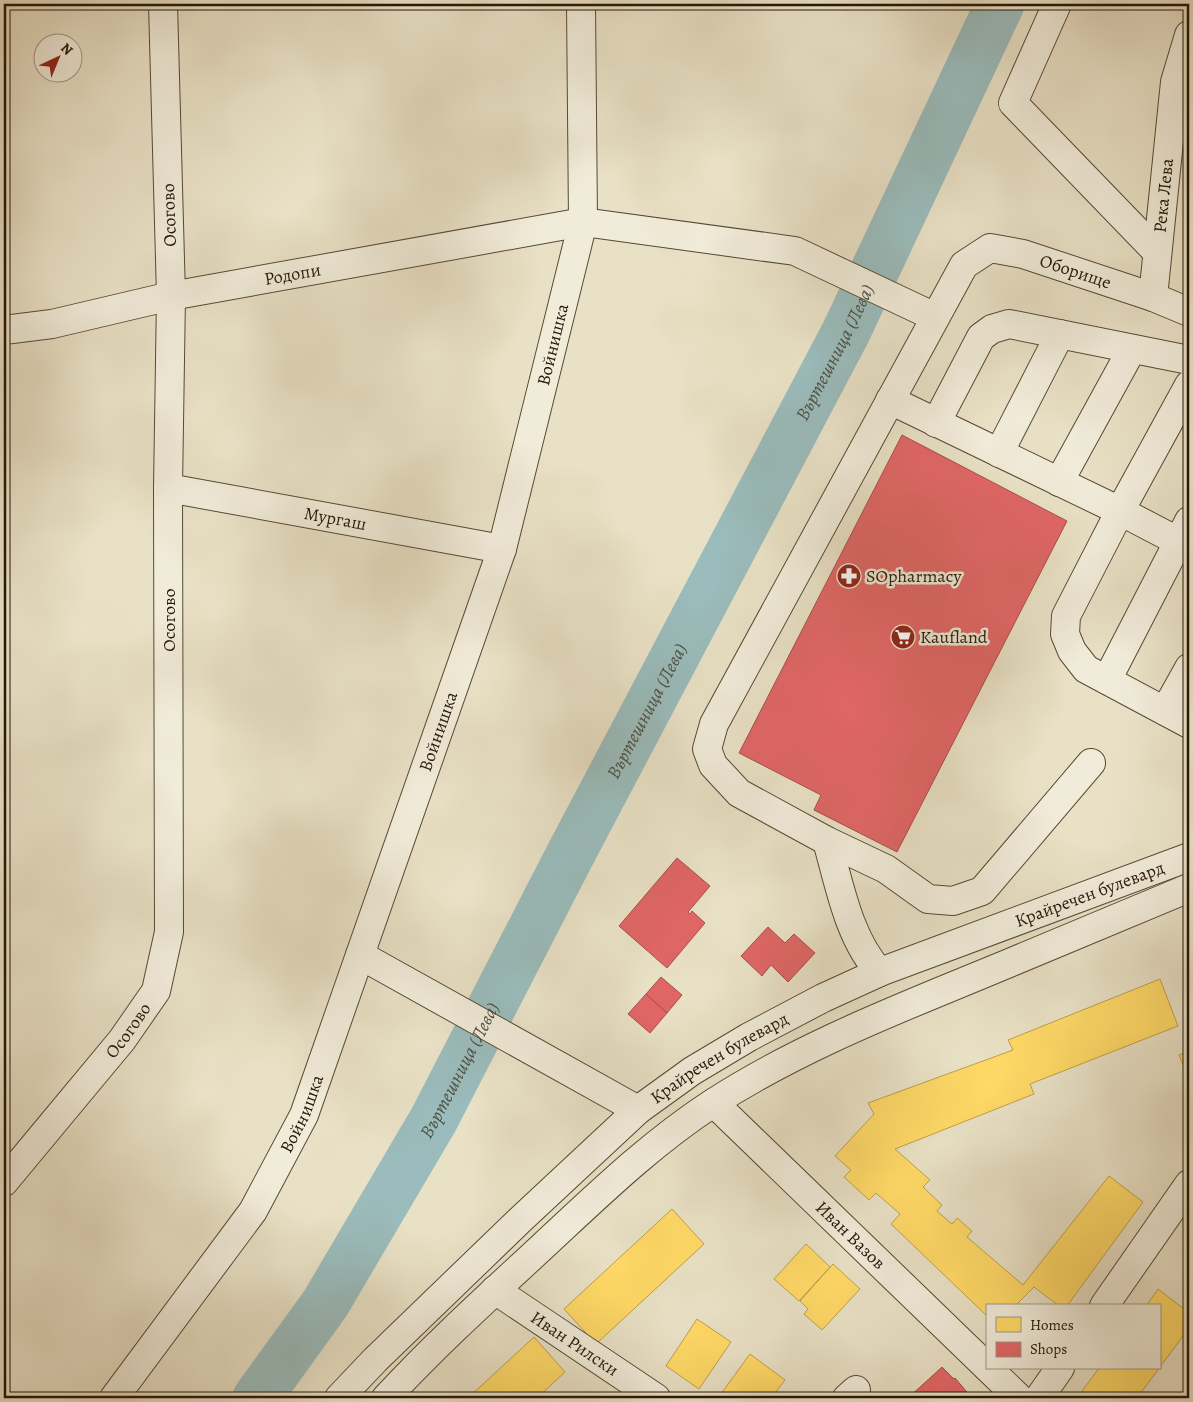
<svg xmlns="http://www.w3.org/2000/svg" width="1193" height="1402" viewBox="0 0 1193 1402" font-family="Alegreya,serif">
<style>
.homes{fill:#ffd966;stroke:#bd9f49}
.shops{fill:#e06666;stroke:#a84e49}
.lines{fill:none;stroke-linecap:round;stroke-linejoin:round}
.river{stroke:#9abcbc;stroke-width:49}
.minor-casing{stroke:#554a35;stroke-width:30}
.minor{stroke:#f1ecda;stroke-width:28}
.labels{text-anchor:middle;stroke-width:5;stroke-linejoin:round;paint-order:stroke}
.street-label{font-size:18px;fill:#241705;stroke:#f1ecda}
.poi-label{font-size:18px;fill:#241705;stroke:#f1ecda;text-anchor:start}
.water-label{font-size:19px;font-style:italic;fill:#4d5145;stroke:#f1ecda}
</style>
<rect width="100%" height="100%" fill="#e9e1c6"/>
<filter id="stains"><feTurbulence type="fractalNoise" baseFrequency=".004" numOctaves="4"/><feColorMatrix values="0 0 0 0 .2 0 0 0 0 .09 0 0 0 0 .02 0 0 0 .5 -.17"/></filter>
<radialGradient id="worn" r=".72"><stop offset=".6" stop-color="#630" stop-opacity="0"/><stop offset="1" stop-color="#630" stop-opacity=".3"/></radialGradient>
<g class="homes">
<polygon points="1160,979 1178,1026 1030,1084 1034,1094 895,1149 930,1180 923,1187 942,1205 937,1211 952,1224 957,1218 972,1231 967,1237 1023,1285 1109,1176 1143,1202 1067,1306 1059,1306 1034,1287 1015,1306 987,1306 987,1316 891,1224 900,1214 876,1193 869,1200 844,1177 851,1170 835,1156 874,1114 868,1103 1013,1050 1008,1040"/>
<polygon points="1189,1051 1189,1079 1179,1055"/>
<polygon points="672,1209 704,1244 596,1344 564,1309"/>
<polygon points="806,1244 830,1267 799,1301 774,1279"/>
<polygon points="833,1264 860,1289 822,1330 804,1314 808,1309 800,1301"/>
<polygon points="1158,1289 1189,1313 1189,1328 1137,1398 1077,1398 1099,1368 1159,1368 1159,1306 1146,1306"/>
<polygon points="697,1319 731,1342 699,1389 666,1366"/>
<polygon points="534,1337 565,1372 537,1398 468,1398"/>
<polygon points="750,1354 785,1380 771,1398 718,1398"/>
</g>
<g class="shops">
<polygon points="902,435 1067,521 897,852 814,810 821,795 739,753"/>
<polygon points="677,858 710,886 688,912 690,914 692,911 705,923 667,968 619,926"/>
<polygon points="768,927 785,943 794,934 815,953 788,982 771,965 762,976 741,956"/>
<polygon points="661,977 682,995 667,1013 646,994"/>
<polygon points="646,994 667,1013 650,1033 628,1014"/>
<polygon points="942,1367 954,1379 955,1378 972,1398 908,1398"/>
</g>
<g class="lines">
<path class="river" id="s1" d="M257,1398L325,1304L434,1119L569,857L846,332L1000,4"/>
<defs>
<g id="minor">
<polyline points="1057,4 1013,103 1157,252"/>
<path id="s2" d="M1153,297L1175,82L1189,35"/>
<path id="s3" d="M4,330L52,324L171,296L583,222L795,251L935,317"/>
<polyline points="1189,385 1120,511 1066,616 1065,634 1072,651 1086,669 1189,724"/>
<polyline points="890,400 1120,511 1189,547"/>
<polyline points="936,423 981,337 992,329 1009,324 1189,360"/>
<polyline points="999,453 1060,334"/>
<polyline points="1059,482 1132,349"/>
<path id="s4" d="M168,488L502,549"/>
<polyline points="1107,680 1189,521"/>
<polyline points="1165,711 1189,668"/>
<path id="s5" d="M1091,763L982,891L953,901L928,899L886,869L827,841L739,793L713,765L707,749L714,724L964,265L990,248L1023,254L1153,297L1189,312"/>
<path d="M827,841C839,883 849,940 880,972"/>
<polyline points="360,955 638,1110"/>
<path id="s6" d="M714,1103L987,1367"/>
<path id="s7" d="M4,1182L122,1040L156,991L169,932L168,488L171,296L163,4"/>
<path id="s8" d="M495,1290L656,1398"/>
<polyline points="1104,1306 1189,1184"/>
<polyline points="988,1368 1019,1398"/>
<path id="s9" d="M114,1398L253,1211L304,1115L502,549L583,222L581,4"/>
<path id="s10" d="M339,1398L375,1360L520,1220L638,1110L692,1071L749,1037L823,998L880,972L1189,857"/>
<path d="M386,1398C435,1345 489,1296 542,1247C597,1196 650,1144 713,1103C789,1054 873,1019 956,985C1034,953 1112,920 1189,888"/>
<polyline points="847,1398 856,1390"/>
<polyline points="1039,1398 1060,1368"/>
</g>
</defs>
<use href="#minor" class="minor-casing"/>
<use href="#minor" class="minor"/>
</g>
<defs>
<symbol id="pharmacy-disc" viewBox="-11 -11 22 22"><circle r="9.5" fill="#8f2418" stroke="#f1ecda"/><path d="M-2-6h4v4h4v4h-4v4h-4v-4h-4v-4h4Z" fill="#fff"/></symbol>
<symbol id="supermarket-disc" viewBox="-11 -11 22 22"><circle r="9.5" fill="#8f2418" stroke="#f1ecda"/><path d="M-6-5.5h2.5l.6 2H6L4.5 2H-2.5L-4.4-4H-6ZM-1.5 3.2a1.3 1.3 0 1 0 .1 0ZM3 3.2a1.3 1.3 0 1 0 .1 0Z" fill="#fff"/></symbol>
</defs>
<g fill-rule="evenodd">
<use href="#pharmacy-disc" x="835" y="562" width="28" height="28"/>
<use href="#supermarket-disc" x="889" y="623" width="28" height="28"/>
</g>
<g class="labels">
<g class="street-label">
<text dy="6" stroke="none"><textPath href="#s2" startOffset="102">Река Лева</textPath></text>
<text transform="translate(169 215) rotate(-92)" y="6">Осогово</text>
<text dy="6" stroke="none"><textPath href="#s5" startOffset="1165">Оборище</textPath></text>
<text dy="6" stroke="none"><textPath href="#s3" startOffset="294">Родопи</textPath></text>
<text dy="6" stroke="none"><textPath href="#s9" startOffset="1152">Войнишка</textPath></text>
<text dy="6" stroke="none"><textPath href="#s4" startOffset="170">Мургаш</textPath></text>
<text transform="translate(169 620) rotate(-90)" y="6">Осогово</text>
<text dy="6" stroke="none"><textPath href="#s9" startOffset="748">Войнишка</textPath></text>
<text dy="6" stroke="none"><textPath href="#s10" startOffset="918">Крайречен булевард</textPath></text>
<text dy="6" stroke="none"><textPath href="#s7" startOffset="196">Осогово</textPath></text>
<text dy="6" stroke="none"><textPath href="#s10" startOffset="512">Крайречен булевард</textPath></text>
<text dy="6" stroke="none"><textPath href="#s9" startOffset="342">Войнишка</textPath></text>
<text dy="6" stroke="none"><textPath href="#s6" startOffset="190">Иван Вазов</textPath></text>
<text dy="6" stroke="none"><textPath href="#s8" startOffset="96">Иван Рилски</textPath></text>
</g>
<g class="poi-label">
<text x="866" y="582">SOpharmacy</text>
<text x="920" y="643">Kaufland</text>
</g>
<g class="water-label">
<text dy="7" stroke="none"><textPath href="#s1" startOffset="1196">Въртешница (Лева)</textPath></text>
<text dy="7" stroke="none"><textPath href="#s1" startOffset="791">Въртешница (Лева)</textPath></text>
<text dy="7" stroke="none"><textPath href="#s1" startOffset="386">Въртешница (Лева)</textPath></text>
</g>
</g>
<rect width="1193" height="1402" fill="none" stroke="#e9e1c6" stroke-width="20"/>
<rect x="5" y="5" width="1183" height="1392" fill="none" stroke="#241705" stroke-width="2.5"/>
<rect x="10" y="10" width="1173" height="1382" fill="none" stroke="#241705"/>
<rect x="986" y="1304" width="175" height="65" fill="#f1ecda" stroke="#9f9785"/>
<rect x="996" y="1317" width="25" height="15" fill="#ffd966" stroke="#9f9785"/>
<text x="1030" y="1330" font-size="15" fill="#241705">Homes</text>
<rect x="996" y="1342" width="25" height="15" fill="#e06666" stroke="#9f9785"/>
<text x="1030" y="1354" font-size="15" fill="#241705">Shops</text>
<g transform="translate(58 58) rotate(44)"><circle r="24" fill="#f1ecda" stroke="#9f9785"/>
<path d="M0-4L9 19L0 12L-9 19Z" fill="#8f2418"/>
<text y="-8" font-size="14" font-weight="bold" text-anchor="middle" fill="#241705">N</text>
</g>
<rect width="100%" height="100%" filter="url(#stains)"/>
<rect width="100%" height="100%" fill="url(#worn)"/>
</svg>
